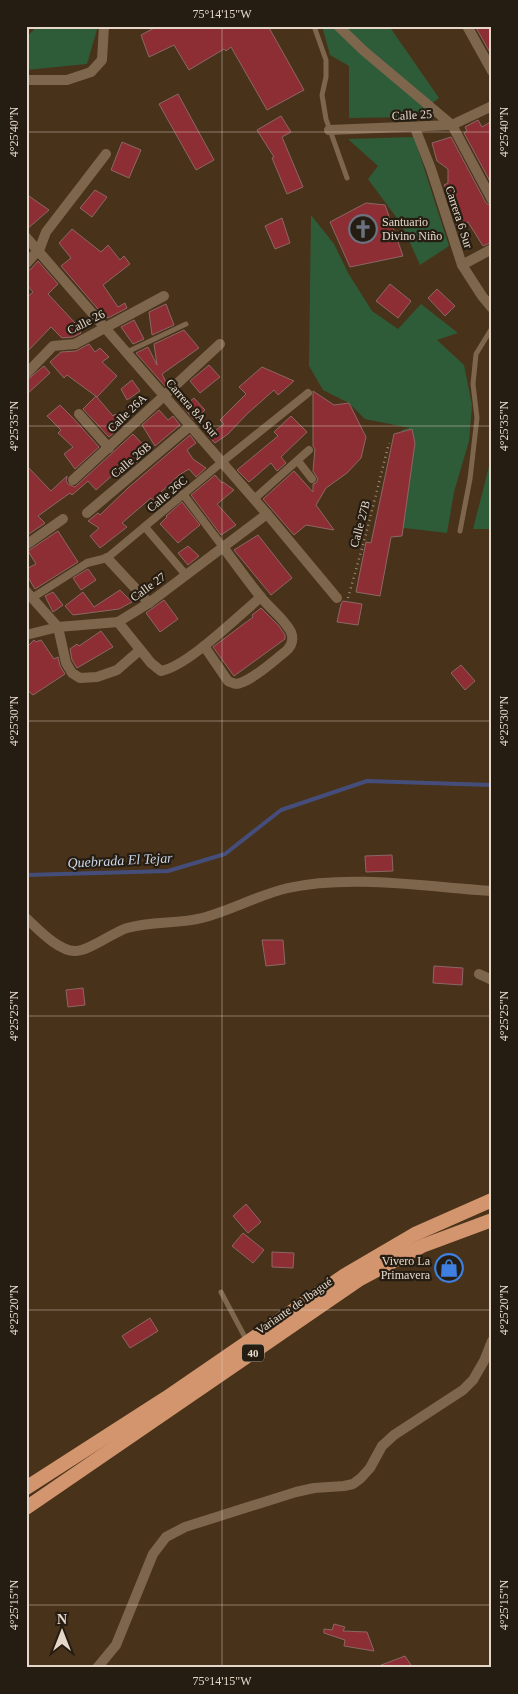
<svg xmlns="http://www.w3.org/2000/svg" width="518" height="1694" viewBox="0 0 518 1694" font-family="Georgia,serif">
<style>
.green{fill:#2e5c38}
.lines{fill:none;stroke-linecap:round;stroke-linejoin:round}
.stream{stroke:#454e7b;stroke-width:4}
.building{fill:#8c2e33;stroke:#8c6766}
.path{stroke:#9e8d7a;stroke-width:2.5;stroke-dasharray:1 4;stroke-linecap:butt}
.service{stroke:#7e664d;stroke-width:5}
.pedestrian{stroke:#7e664d;stroke-width:8}
.minor{stroke:#7e664d;stroke-width:10}
.trunk{stroke:#d3956e;stroke-width:14}
.ticks{fill:none;stroke:#e5d8ca;stroke-width:1;stroke-opacity:0.45}
.labels{text-anchor:middle;stroke-width:4.5;stroke-linejoin:round;paint-order:stroke}
.shield{fill:#261d12;stroke:#aca093;stroke-width:1}
.shield-label{font-size:11px;font-weight:bold;fill:#e5d8ca}
.street-label{font-size:12px;fill:#e5d8ca;stroke:#261d12}
.poi-label{font-size:12px;fill:#e5d8ca;stroke:#261d12;text-anchor:start}
.water-label{font-size:14px;font-style:italic;fill:#cad6ea;stroke:#261d12}
.neatline{fill:none;stroke:#e5d8ca;stroke-width:2}
.ticks-label{font-size:12px;text-anchor:middle;fill:#e5d8ca}
</style>
<rect width="100%" height="100%" fill="#48321a"/>
<g class="green">
<polygon points="32,26 98,26 87,64 26,70 26,37 34,30"/>
<polygon points="322,26 389,26 439,98 414,117 349,118 349,66 330,55"/>
<polygon points="414,137 449,246 420,265 402,225 368,179 378,166 348,139"/>
<polygon points="311,215 334,244 348,273 372,311 398,329 421,304 458,333 437,340 464,365 472,405 469,441 454,492 447,533 387,526 402,451 402,430 410,428 365,419 349,403 323,390 309,366"/>
<polygon points="492,455 492,529 473,529"/>
</g>
<g class="lines">
<polyline class="stream" points="26,875 168,871 225,854 281,810 367,781 492,785"/>
</g>
<g class="building">
<polygon points="158,26 268,26 304,90 267,110 231,47 226,51 224,49 189,70 174,45 149,57 141,35"/>
<polygon points="475,26 492,26 492,56"/>
<polygon points="178,94 214,160 196,170 159,104"/>
<polygon points="281,116 291,132 282,137 303,187 287,194 272,158 274,157 257,130"/>
<polygon points="478,120 482,127 492,121 492,185 464,133 467,131 465,127"/>
<polygon points="451,137 486,203 492,207 492,242 483,246 468,222 458,229 454,216 460,211 444,185 448,183 448,169 437,161 432,143"/>
<polygon points="122,142 141,150 129,178 111,170"/>
<polygon points="95,190 107,197 92,217 80,208"/>
<polygon points="26,194 49,210 26,230"/>
<polygon points="366,203 385,205 403,256 350,267 330,222"/>
<polygon points="282,218 290,243 275,249 265,226"/>
<polygon points="72,229 101,252 108,245 120,260 124,256 130,264 103,285 118,307 125,303 127,308 108,318 103,315 61,266 71,258 59,243"/>
<polygon points="38,261 58,284 48,294 76,324 75,325 81,333 73,337 62,338 51,327 26,353 26,298 33,292 26,284 26,271 31,269"/>
<polygon points="390,284 411,301 398,318 376,301"/>
<polygon points="437,289 455,306 445,316 428,298"/>
<polygon points="166,304 174,325 152,335 149,312"/>
<polygon points="134,320 144,339 133,344 121,327"/>
<polygon points="184,330 199,348 162,374 167,384 165,386 136,353 148,347 157,365 154,344"/>
<polygon points="89,344 95,352 100,348 109,357 102,362 117,376 97,397 67,375 64,378 50,362 61,352 76,351"/>
<polygon points="209,365 220,377 200,393 190,381"/>
<polygon points="44,366 50,373 26,395 26,381"/>
<polygon points="262,367 294,381 278,395 274,390 247,414 228,434 215,443 208,436 224,424 220,420 246,394 239,387"/>
<polygon points="132,380 140,391 127,400 121,389"/>
<polygon points="313,391 334,405 349,403 366,437 361,458 347,473 326,488 316,505 334,530 306,525 294,535 263,499 294,471 313,492 313,484 316,483 318,479 313,471 315,449 313,446"/>
<polygon points="96,396 113,416 115,414 124,424 109,437 83,409"/>
<polygon points="194,398 205,410 194,420 183,407"/>
<polygon points="60,405 73,418 99,447 75,469 64,454 73,447 58,433 61,430 47,416"/>
<polygon points="159,410 168,420 173,416 180,425 155,446 142,425"/>
<polygon points="291,416 307,432 281,457 286,463 277,471 271,463 249,482 237,470 278,436 274,432"/>
<polygon points="412,429 415,443 402,536 391,537 380,596 356,592 366,542 371,543 394,434"/>
<polygon points="133,434 149,451 120,477 116,472 96,490 88,481 72,495 70,493 38,516 45,523 26,536 26,465 51,491 67,476 66,481 68,484 75,487"/>
<polygon points="190,435 196,443 187,450 193,459 206,468 196,477 189,469 179,475 160,493 166,501 159,507 151,498 122,523 127,527 100,548 90,536 99,528 88,521 98,513 100,515 128,488"/>
<polygon points="215,475 222,483 223,482 234,490 217,504 236,525 221,535 191,495"/>
<polygon points="182,502 200,525 178,543 160,524 167,517 166,516"/>
<polygon points="58,531 78,562 35,589 26,574 26,569 36,564 28,551"/>
<polygon points="258,535 292,578 271,595 234,550"/>
<polygon points="188,546 199,556 188,565 178,553"/>
<polygon points="88,569 96,580 81,590 73,578"/>
<polygon points="120,590 132,602 119,609 73,615 65,606 83,592 94,607"/>
<polygon points="53,592 63,605 53,612 45,596"/>
<polygon points="164,600 178,619 160,632 146,613"/>
<polygon points="343,601 362,604 358,625 337,622 341,604"/>
<polygon points="261,608 279,626 285,635 285,639 234,676 213,647 253,617 252,615"/>
<polygon points="101,631 113,647 77,668 72,660 70,649 77,644 79,646"/>
<polygon points="34,640 36,642 41,640 54,659 58,657 60,666 65,674 33,695 26,689 26,648"/>
<polygon points="461,665 475,681 465,690 451,673"/>
<polygon points="392,855 393,871 366,872 365,856"/>
<polygon points="262,940 283,940 285,964 266,966"/>
<polygon points="434,966 463,968 462,985 433,983"/>
<polygon points="83,988 85,1005 68,1007 66,990"/>
<polygon points="246,1204 261,1222 248,1233 233,1216"/>
<polygon points="243,1233 264,1250 253,1263 232,1246"/>
<polygon points="272,1252 294,1253 293,1268 272,1267"/>
<polygon points="150,1318 158,1331 130,1348 122,1336"/>
<polygon points="334,1624 345,1627 343,1631 367,1632 374,1651 344,1646 345,1640 324,1633 324,1629 332,1630"/>
<polygon points="405,1656 413,1668 376,1668 376,1667"/>
</g>
<g class="lines">
<polyline class="path" points="348,598 366,534 389,443"/>
<g class="service">
<polyline points="314,26 326,60 326,77 322,95 326,119 347,178"/>
<polyline points="127,352 186,324"/>
<polyline points="460,531 470,479 477,418 473,384 476,354 492,328"/>
<polyline points="221,1292 247,1341"/>
</g>
<g class="pedestrian">
<polyline points="298,461 312,479"/>
<polyline points="183,494 223,547"/>
<polyline points="254,499 309,450"/>
<polyline points="145,527 186,575"/>
<polyline points="32,598 87,563 107,558 222,462 308,393"/>
</g>
<g class="minor">
<polyline points="338,26 364,51 452,125 492,200"/>
<polyline points="467,26 492,71"/>
<polyline points="26,80 67,80 91,72 102,60 104,26"/>
<polyline points="415,128 431,169 462,265 482,296 492,308"/>
<polyline points="329,130 452,125 492,106"/>
<polyline points="26,237 267,514 337,598"/>
<polyline points="26,264 40,248 46,232 106,154"/>
<polyline points="462,265 492,249"/>
<polyline points="26,374 53,346 75,344 164,296"/>
<polyline points="79,414 109,448"/>
<polyline points="73,480 220,344"/>
<polyline points="87,513 190,426"/>
<polyline points="26,545 63,519"/>
<polyline points="107,558 149,603"/>
<polyline points="26,591 58,627 66,663 72,673 80,678 97,677 117,670 140,650"/>
<path d="M118,622L151,663L161,671C188,666 238,616 261,597"/>
<polyline points="26,635 58,627 118,622 149,603 267,514"/>
<path d="M204,646L228,681C233,683 235,685 240,683C254,679 273,661 285,652C291,647 294,640 291,632C284,618 269,608 260,596C247,580 235,563 223,547"/>
<path d="M26,918C38,929 59,952 76,951C89,951 112,933 127,928C152,921 178,924 202,918C232,910 258,895 288,888C350,874 428,887 492,891"/>
<polyline points="479,974 492,980"/>
<polyline points="97,1668 116,1645 153,1554 166,1537 185,1527 296,1492 314,1488 344,1486 353,1484 361,1478 370,1468 382,1446 394,1435 463,1390 473,1380 484,1361 492,1341"/>
</g>
<g class="trunk">
<polyline points="26,1488 166,1398 345,1275 415,1234 492,1200"/>
<polyline points="26,1508 360,1279 422,1246 492,1220"/>
</g>
</g>
<path class="ticks" d="M222,26V1668M26,132H492M26,426H492M26,721H492M26,1016H492M26,1310H492M26,1605H492"/>
<defs>
<symbol id="church-ring" viewBox="-11 -11 22 22"><circle r="9.5" fill="#261d12" stroke="#6b7280" stroke-width="1.5"/><path d="M-1.2-6h2.4v3.5h3.3v2.4h-3.3V6h-2.4V-.1h-3.3v-2.4h3.3Z" fill="#6b7280"/></symbol>
<symbol id="shop-ring" viewBox="-11 -11 22 22"><circle r="9.5" fill="#261d12" stroke="#3f7fe0" stroke-width="1.5"/><path d="M-5-2.5h2.3a2.7 3.5 0 0 1 5.4 0H5L5.5 6h-11ZM-1.5-2.5h3a1.5 2.3 0 0 0-3 0Z" fill="#3f7fe0"/></symbol>
</defs>
<g fill-rule="evenodd">
<use href="#church-ring" x="347" y="213" width="32" height="32"/>
<use href="#shop-ring" x="433" y="1252" width="32" height="32"/>
</g>
<g class="labels">
<rect class="shield" x="242" y="1344.5" width="22" height="17" rx="4"/>
<g class="shield-label">
<text x="253" y="1357">40</text>
</g>
<g class="street-label">
<text transform="translate(412 115) rotate(-3)" y="4">Calle 25</text>
<text transform="translate(459 217) rotate(72)" y="4">Carrera 6 Sur</text>
<text transform="translate(86 322) rotate(-27)" y="4">Calle 26</text>
<text transform="translate(192 408) rotate(49)" y="4">Carrera 8A Sur</text>
<text transform="translate(127 413) rotate(-44)" y="4">Calle 26A</text>
<text transform="translate(131 460) rotate(-40)" y="4">Calle 26B</text>
<text transform="translate(167 494) rotate(-40)" y="4">Calle 26C</text>
<text transform="translate(360 524) rotate(-75)" y="4">Calle 27B</text>
<text transform="translate(148 587) rotate(-36)" y="4">Calle 27</text>
<text transform="translate(294 1306) rotate(-35)" y="4">Variante de Ibagué</text>
</g>
<g class="poi-label">
<text x="382" y="226">Santuario<tspan x="382" dy="14">Divino Niño</tspan></text>
<text x="430" y="1265" text-anchor="end">Vivero La<tspan x="430" dy="14">Primavera</tspan></text>
</g>
<g class="water-label">
<text transform="translate(120 860) rotate(-3)" y="5">Quebrada El Tejar</text>
</g>
</g>
<rect width="518" height="1694" fill="none" stroke="#261d12" stroke-width="55"/>
<g transform="translate(62 1632)" stroke="#261d12" stroke-width="4" paint-order="stroke">
<path d="M0-4L9 19L0 12L-9 19Z" fill="#e5d8ca"/>
<text y="-8" font-size="14" font-weight="bold" text-anchor="middle" fill="#e5d8ca">N</text>
</g>
<rect x="28" y="28" width="462" height="1638" class="neatline"/>
<g class="ticks-label">
<text x="222" y="18">75°14'15"W</text>
<text transform="translate(14 132) rotate(-90)" y="4">4°25'40"N</text>
<text transform="translate(504 132) rotate(-90)" y="4">4°25'40"N</text>
<text transform="translate(14 426) rotate(-90)" y="4">4°25'35"N</text>
<text transform="translate(504 426) rotate(-90)" y="4">4°25'35"N</text>
<text transform="translate(14 721) rotate(-90)" y="4">4°25'30"N</text>
<text transform="translate(504 721) rotate(-90)" y="4">4°25'30"N</text>
<text transform="translate(14 1016) rotate(-90)" y="4">4°25'25"N</text>
<text transform="translate(504 1016) rotate(-90)" y="4">4°25'25"N</text>
<text transform="translate(14 1310) rotate(-90)" y="4">4°25'20"N</text>
<text transform="translate(504 1310) rotate(-90)" y="4">4°25'20"N</text>
<text transform="translate(14 1605) rotate(-90)" y="4">4°25'15"N</text>
<text transform="translate(504 1605) rotate(-90)" y="4">4°25'15"N</text>
<text x="222" y="1685">75°14'15"W</text>
</g>
</svg>
